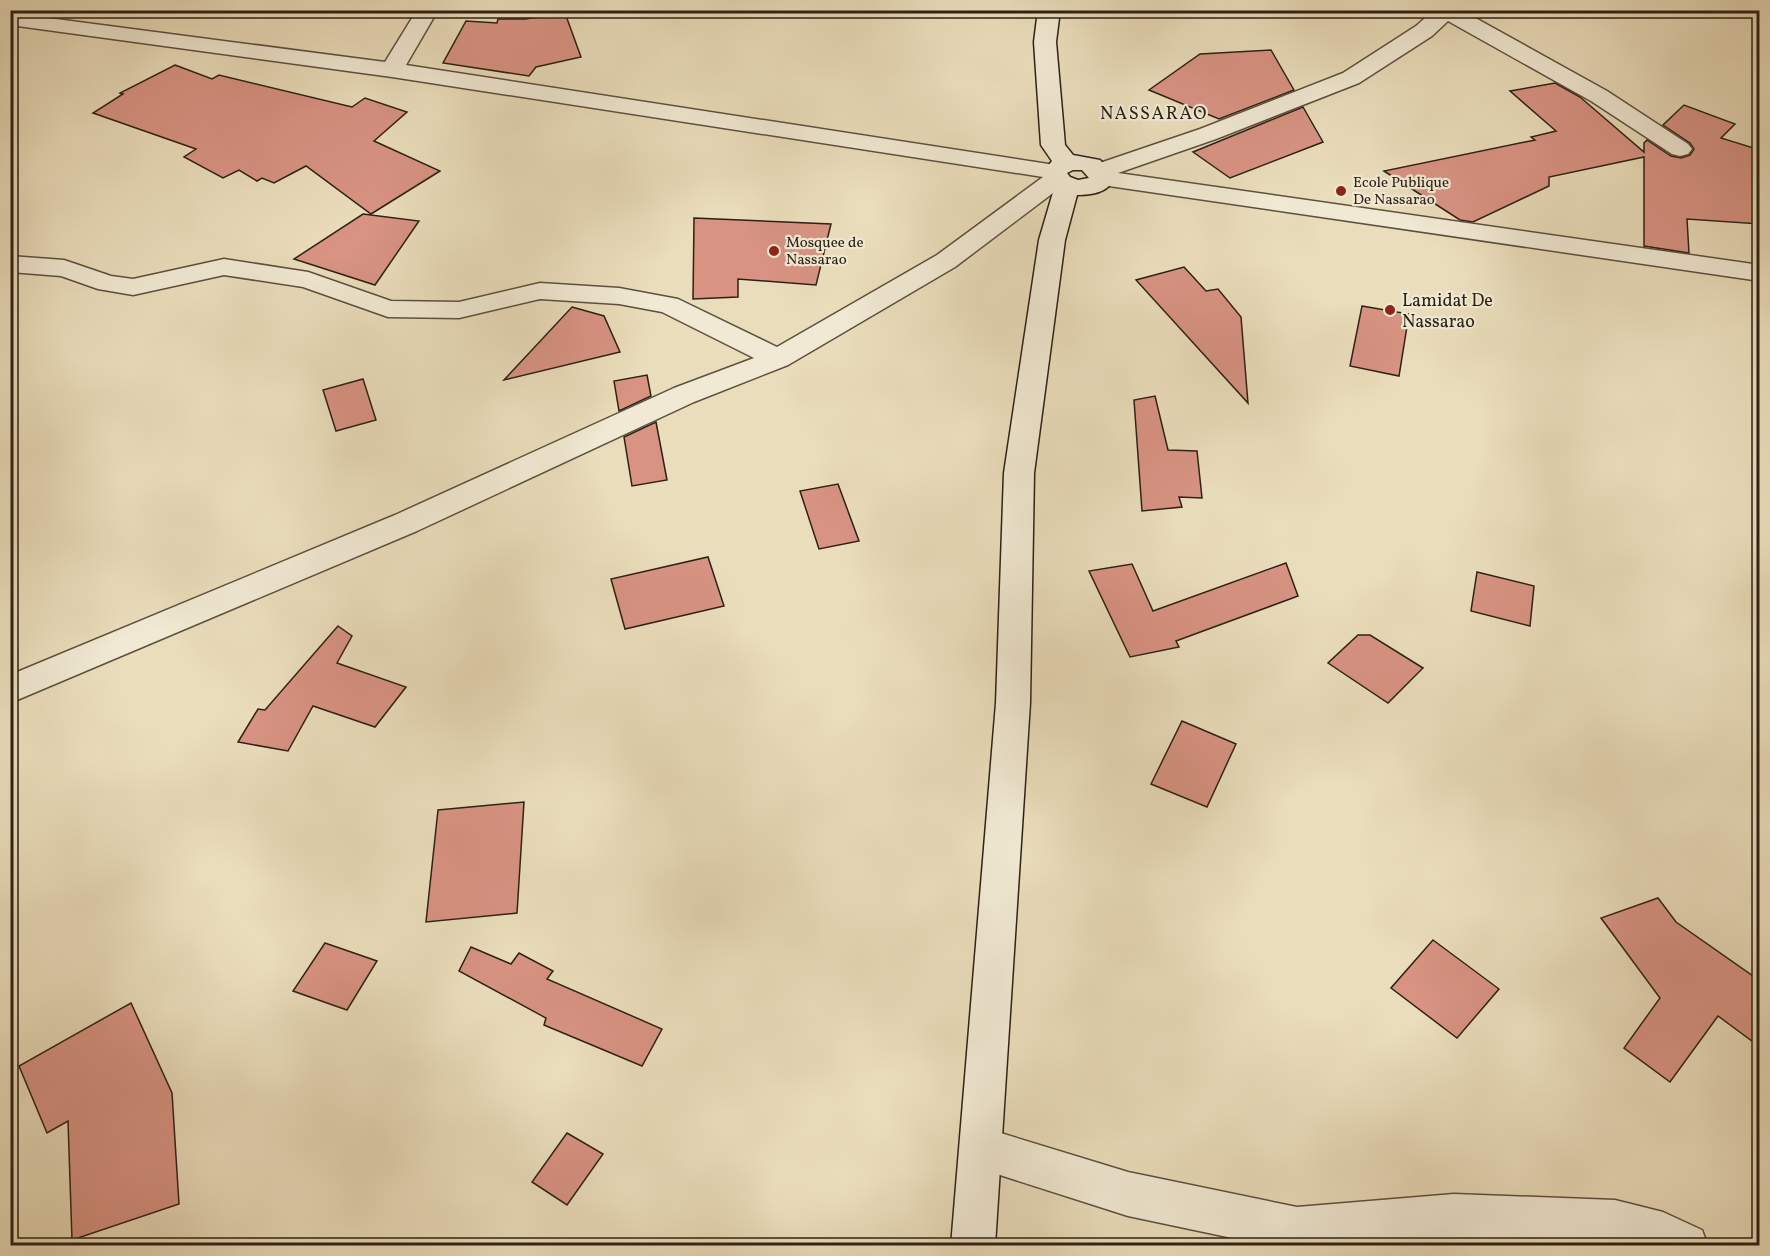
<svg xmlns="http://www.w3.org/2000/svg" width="1770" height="1256" viewBox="0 0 1770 1256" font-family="Vollkorn,serif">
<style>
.building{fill:#d89383;stroke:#2c2114;stroke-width:1.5}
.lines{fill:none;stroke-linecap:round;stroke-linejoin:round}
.street-casing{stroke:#5c503e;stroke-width:3}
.secondary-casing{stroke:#2c2114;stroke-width:3}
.street{fill:#f1e9d3;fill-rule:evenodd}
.secondary{fill:#f1e9d3;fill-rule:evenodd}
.poi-dot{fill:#8f2418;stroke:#f1e9d3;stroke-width:2}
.labels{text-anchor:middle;stroke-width:4.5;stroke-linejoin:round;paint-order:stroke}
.far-poi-label{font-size:15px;fill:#2c2114;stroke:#f1e9d3;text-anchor:start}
.far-quarter-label{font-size:18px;letter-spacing:1.5px;fill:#2c2114;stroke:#f1e9d3}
.poi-label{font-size:18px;fill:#2c2114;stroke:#f1e9d3;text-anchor:start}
</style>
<rect width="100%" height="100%" fill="#eaddbb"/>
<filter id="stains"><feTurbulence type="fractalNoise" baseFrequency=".00333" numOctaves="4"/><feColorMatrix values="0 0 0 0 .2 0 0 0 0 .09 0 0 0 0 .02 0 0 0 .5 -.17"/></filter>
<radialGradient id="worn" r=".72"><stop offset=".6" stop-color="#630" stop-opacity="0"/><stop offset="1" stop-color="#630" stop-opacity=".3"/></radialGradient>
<g class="building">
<polygon points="565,13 581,57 536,67 529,76 443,63 466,21 497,23 498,19 525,19"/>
<polygon points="1271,50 1294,90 1219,119 1149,90 1200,54"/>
<polygon points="175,65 212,79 219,75 352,107 365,98 407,112 374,141 440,171 371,214 306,166 274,183 262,178 257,181 239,170 223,178 184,157 196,149 93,113 123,94 120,93"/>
<polygon points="1555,83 1580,97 1644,152 1644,143 1647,140 1671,156 1681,158 1690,155 1694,149 1690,143 1663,125 1684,105 1735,124 1721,138 1760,150 1760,224 1687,219 1689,253 1644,246 1644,157 1549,177 1549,186 1473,222 1460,220 1384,171 1535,140 1531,137 1556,131 1510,91"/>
<polygon points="1303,107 1323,142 1230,178 1193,152"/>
<polygon points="363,214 419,221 375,285 294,259"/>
<polygon points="694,218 831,224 816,285 738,279 738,297 693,299"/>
<polygon points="1184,267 1206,291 1218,289 1241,317 1248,403 1136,280"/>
<polygon points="1362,306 1409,314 1399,376 1350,366"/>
<polygon points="572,307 604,316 620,352 504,380"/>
<polygon points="647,375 651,396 619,411 614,381"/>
<polygon points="363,379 376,420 336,431 323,390"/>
<polygon points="1155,396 1168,450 1197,451 1202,498 1179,497 1182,507 1142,511 1134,400"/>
<polygon points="656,422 667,480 632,486 624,437"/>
<polygon points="838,484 859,541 819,549 800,491"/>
<polygon points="708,557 724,606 625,629 611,579"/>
<polygon points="1286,563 1298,596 1176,641 1179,647 1130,657 1089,571 1132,564 1153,611"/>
<polygon points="1477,572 1534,586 1530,626 1471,611"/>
<polygon points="338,626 352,636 337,663 406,687 375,727 313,706 288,751 238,742 258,709 265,710"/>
<polygon points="1358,635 1370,635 1423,668 1388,703 1328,663"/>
<polygon points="1182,721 1236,744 1207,807 1151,784"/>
<polygon points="524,802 517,913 426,922 438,810"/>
<polygon points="1658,898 1676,922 1760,981 1760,1047 1718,1016 1670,1082 1624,1048 1660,998 1601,918"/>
<polygon points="1433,940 1499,989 1457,1038 1391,988"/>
<polygon points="325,943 377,961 347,1010 293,991"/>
<polygon points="471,947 511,964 519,953 553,971 547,979 662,1029 642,1066 544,1025 546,1018 459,971"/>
<polygon points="131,1003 172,1093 179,1204 72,1240 68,1121 47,1133 19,1066"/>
<polygon points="567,1133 603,1154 567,1205 532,1182"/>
</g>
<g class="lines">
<defs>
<g id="street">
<polygon points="417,10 438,10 406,65 1055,165 1064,167 1068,179 1065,184 955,267 788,365 694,402 417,531 10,703 10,675 395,515 674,388 754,358 662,312 619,304 540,299 459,318 388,317 303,287 224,275 133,295 98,289 61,276 10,272 10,256 64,260 111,276 133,279 224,259 308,272 391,301 459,302 540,283 619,288 678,299 777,347 937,255 1043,177 392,77 10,25 10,13 385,62"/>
<polygon points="1434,10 1461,10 1607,91 1688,144 1692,149 1688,154 1680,156 1672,154 1591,101 1448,21 1432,36 1359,83 1216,139 1118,173 1760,265 1760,281 1102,185 1093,183 1090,178 1091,176 1088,171 1091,166 1200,129 1343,73 1416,26"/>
<polygon points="981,1127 1128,1172 1297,1207 1454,1194 1615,1200 1663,1212 1702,1230 1708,1246 1620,1246 1454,1238 1366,1246 1270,1246 1128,1216 981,1169 966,1163 960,1148 966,1133"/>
</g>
<path id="secondary" d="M1038,10H1060L1056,42L1065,145L1073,155L1100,160L1114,175C1112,192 1092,195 1077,195L1065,240L1034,473L1030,703L995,1246H951L996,703L1004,473L1039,240L1054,189L1044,179L1043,172L1052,161L1041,145L1034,42ZM1073,170H1082L1089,178L1078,180L1070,177L1067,173Z"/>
</defs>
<use href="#street" class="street-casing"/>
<use href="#secondary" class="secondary-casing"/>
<use href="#street" class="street"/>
<use href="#secondary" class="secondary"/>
</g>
<g class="poi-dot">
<circle cx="1341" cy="191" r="6"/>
<circle cx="774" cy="251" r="6"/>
<circle cx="1390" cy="310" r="6"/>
</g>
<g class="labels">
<g class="far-poi-label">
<text x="1353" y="187">Ecole Publique<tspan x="1353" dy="17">De Nassarao</tspan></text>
<text x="786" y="247">Mosquee de<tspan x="786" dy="17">Nassarao</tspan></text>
</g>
<g class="far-quarter-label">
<text x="1154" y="119">NASSARAO</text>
</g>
<g class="poi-label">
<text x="1402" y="306">Lamidat De<tspan x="1402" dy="21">Nassarao</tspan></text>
</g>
</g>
<rect width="1770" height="1256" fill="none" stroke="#eaddbb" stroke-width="36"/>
<rect x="12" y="12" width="1746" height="1232" fill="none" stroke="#2c2114" stroke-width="3"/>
<rect x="18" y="18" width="1734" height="1220" fill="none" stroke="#2c2114" stroke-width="1.5"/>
<rect width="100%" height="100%" filter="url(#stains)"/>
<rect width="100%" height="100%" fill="url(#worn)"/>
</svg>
